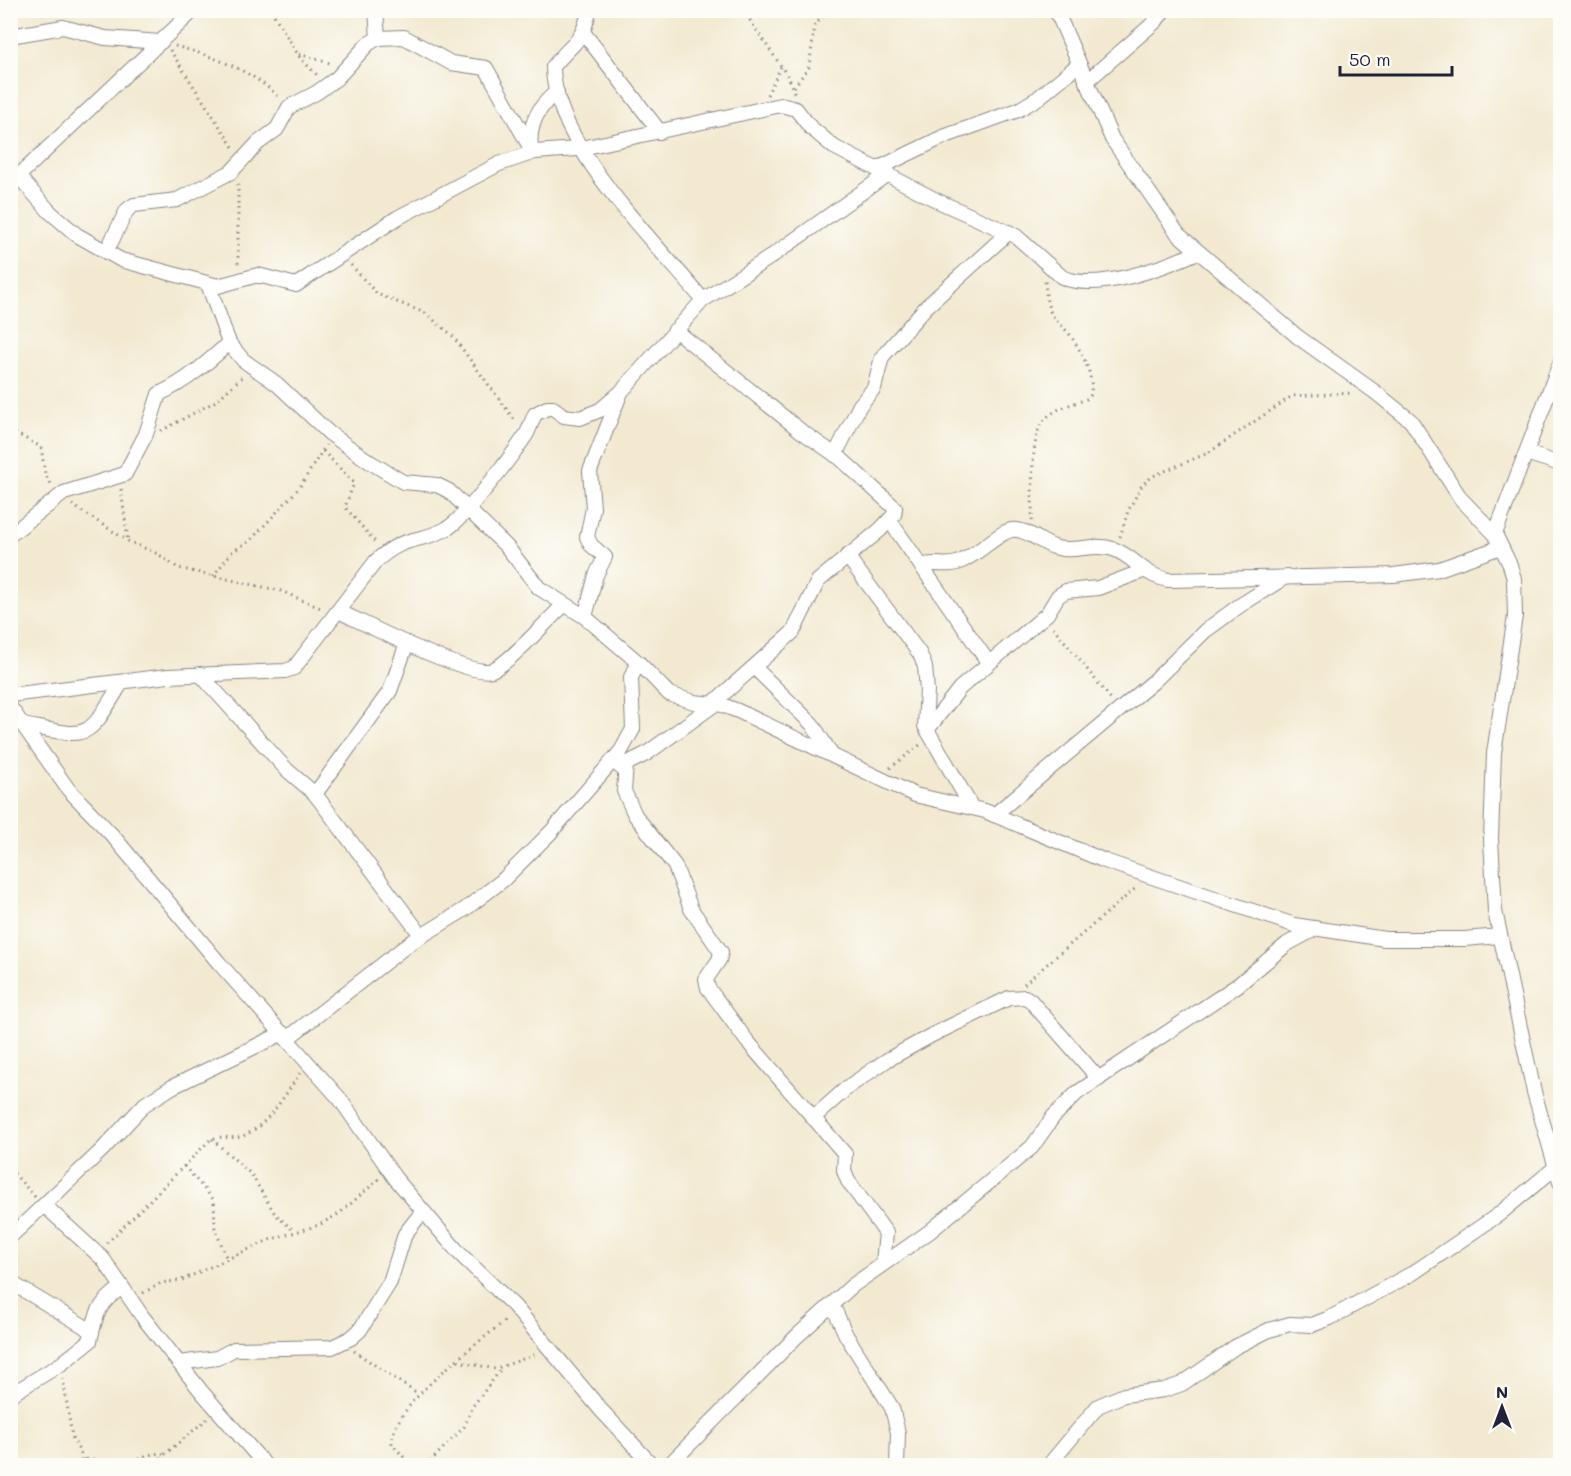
<svg xmlns="http://www.w3.org/2000/svg" width="1571" height="1476" viewBox="0 0 1571 1476" font-family="Mali,sans-serif">
<style>
.lines{fill:none;stroke-linecap:round;stroke-linejoin:round}
.street-casing{stroke:#8a8686;stroke-width:16}
.path{stroke:#8a8686;stroke-width:3;stroke-dasharray:1.5 4.5;stroke-linecap:butt}
.street{stroke:#fff;stroke-width:14}
</style>
<rect width="100%" height="100%" fill="#fdfcf7"/>
<filter id="ink" filterUnits="userSpaceOnUse"><feTurbulence type="fractalNoise" baseFrequency=".0167" numOctaves="2"/><feDisplacementMap in="SourceGraphic" scale="12" xChannelSelector="R" yChannelSelector="G"/><feConvolveMatrix kernelMatrix="1 2 1 2 8 2 1 2 1" color-interpolation-filters="sRGB"/></filter>
<filter id="wash" filterUnits="userSpaceOnUse"><feTurbulence type="fractalNoise" baseFrequency=".008" numOctaves="4" result="noise"/><feDisplacementMap in="SourceGraphic" scale="24" xChannelSelector="R" yChannelSelector="G"/><feGaussianBlur stdDeviation="1.35" result="paint"/><feColorMatrix in="noise" values="0 0 0 0 0 0 0 0 0 0 0 0 0 0 0 0 0 1.4 0 .05"/><feComposite in="paint" operator="in"/></filter>
<g filter="url(#wash)">
<rect width="100%" height="100%" fill="#f2e9d0"/>
</g>
<g filter="url(#ink)">
<g class="lines">
<defs>
<g id="street">
<polyline points="376,10 378,38"/>
<path d="M589,10C583,44 571,43 553,67C553,145 656,242 703,300"/>
<polyline points="1056,10 1112,139 1178,234 1298,337 1375,392 1411,421 1461,499 1495,534 1510,565 1514,579 1515,616 1494,753 1491,839 1495,911 1534,1092 1560,1182"/>
<polyline points="583,32 660,132"/>
<polyline points="10,36 63,27 105,38 161,42"/>
<polyline points="1086,82 1156,21 1164,10"/>
<path d="M531,148C528,125 539,105 557,92"/>
<polyline points="879,168 943,137 1018,110 1038,98 1078,65"/>
<path d="M19,177L50,212L77,235L121,260L218,286L258,275L296,285L397,218L499,164L535,152L577,149L781,105L796,109L810,127L834,147L940,202L1016,236L1062,277C1096,293 1165,267 1198,252"/>
<polyline points="10,184 194,10"/>
<polyline points="106,252 127,210 134,205 177,200 231,172 258,143 277,129 289,107 316,93 337,78 368,44 378,38 404,37 451,63 486,68 530,147"/>
<polyline points="208,284 229,343 243,360 277,384 329,433 370,462 403,482 437,485 449,491 507,547 539,588 585,617 639,663 669,694 694,702 722,705 738,711 915,795 985,811 1105,861 1294,925 1385,939 1464,939 1500,936"/>
<polyline points="675,330 801,431 840,458 895,508 894,515 880,530 818,581 793,632 712,704"/>
<polyline points="1526,453 1560,464"/>
<polyline points="835,455 860,405 874,388 882,357 926,307 1009,232"/>
<polyline points="890,521 988,662"/>
<polyline points="1495,534 1560,363"/>
<path d="M10,535L64,493L125,474L146,434L159,394C187,381 207,363 229,343"/>
<polyline points="847,556 920,654 925,667 927,690 925,726 972,808"/>
<path d="M921,566C934,561 945,567 957,563C976,557 998,532 1012,530C1026,528 1041,543 1054,547C1073,554 1094,542 1113,549C1136,557 1140,574 1168,580L1394,575L1439,569L1501,547"/>
<path d="M338,611C364,623 470,678 492,670C510,663 547,620 564,605"/>
<polyline points="585,617 596,575 605,557 591,545 587,537 593,508 590,471 621,392"/>
<polyline points="755,668 812,724 832,755"/>
<polyline points="200,674 287,770 315,794 421,935"/>
<path d="M10,695L168,676L285,671L294,668L376,561C406,534 417,544 446,529C464,520 513,454 526,435C530,428 532,420 535,414L547,408H553L564,416L580,418L600,410L621,392L703,300L769,258L889,173"/>
<polyline points="10,707 68,789 112,835 219,963 340,1099 395,1178 459,1253 514,1306 601,1410 653,1466"/>
<path d="M23,725C92,738 85,742 122,682"/>
<polyline points="927,730 960,688 1047,614 1058,596 1066,591 1098,588 1143,571"/>
<polyline points="626,764 624,791 635,815 675,866 691,909 721,952 719,960 706,979 708,988 747,1041 845,1154 844,1171 848,1181 886,1233 883,1263"/>
<polyline points="620,767 646,754 715,704"/>
<polyline points="315,794 390,691 407,643"/>
<polyline points="994,815 1153,682 1205,631 1239,606 1287,576"/>
<polyline points="288,1038 410,943 464,910 503,880 551,832 621,751 633,729 631,677 639,663"/>
<polyline points="813,1118 848,1087 887,1060 932,1035 1009,998 1025,997 1030,1000 1099,1079"/>
<polyline points="45,1206 103,1259 142,1316 201,1391 266,1466"/>
<polyline points="10,1237 102,1150 145,1104 172,1087 283,1033"/>
<polyline points="10,1282 92,1331"/>
<polyline points="832,1304 846,1335 892,1408 898,1433 897,1466"/>
<polyline points="179,1363 217,1358 234,1349 332,1347 351,1338 360,1330 390,1282 405,1234 423,1211"/>
<path d="M10,1395L61,1364L90,1341C96,1313 98,1304 122,1287"/>
<polyline points="668,1466 796,1337 852,1286 929,1232 1032,1147 1053,1117 1077,1093 1238,985 1287,944 1315,929"/>
<polyline points="1048,1466 1098,1406 1124,1395 1164,1390 1182,1384 1235,1347 1269,1330 1290,1324 1312,1325 1330,1318 1413,1273 1498,1215 1556,1167"/>
</g>
</defs>
<use href="#street" class="street-casing"/>
<g class="path">
<polyline points="271,10 300,58 317,75"/>
<polyline points="743,10 789,78 795,95"/>
<path d="M175,46C212,56 252,70 280,98"/>
<polyline points="170,50 235,150"/>
<polyline points="299,54 333,64"/>
<polyline points="794,87 809,67 815,25 829,10"/>
<polyline points="767,95 781,67"/>
<polyline points="238,184 238,267"/>
<polyline points="351,265 377,294 425,313 452,335 516,422"/>
<polyline points="10,430 41,447 45,473 52,487"/>
<polyline points="161,431 216,401 242,377"/>
<polyline points="323,451 354,483 345,507 376,543"/>
<polyline points="121,489 128,541"/>
<polyline points="72,505 128,541 158,554 178,568 281,591 323,609"/>
<path d="M1032,521C1033,499 1029,436 1044,420C1054,409 1071,404 1085,400L1090,397C1096,377 1081,351 1070,335C1064,327 1056,322 1051,313C1046,303 1046,292 1045,280"/>
<polyline points="1120,537 1128,511 1142,485 1153,476 1208,453 1292,396 1353,393"/>
<polyline points="213,576 232,552 251,540 299,488 326,445"/>
<polyline points="1053,627 1111,699"/>
<polyline points="890,768 920,745"/>
<polyline points="1024,984 1137,887"/>
<polyline points="212,1139 251,1174 275,1214 294,1231"/>
<polyline points="184,1166 214,1200 215,1228 226,1257"/>
<polyline points="10,1169 35,1197"/>
<path d="M107,1243L210,1140C220,1134 232,1140 243,1136C267,1126 286,1094 300,1073"/>
<polyline points="143,1293 161,1283 182,1280 269,1240 319,1225 340,1213 379,1179"/>
<polyline points="354,1351 418,1394"/>
<polyline points="458,1361 495,1369 537,1354"/>
<polyline points="63,1378 72,1437 87,1466"/>
<path d="M70,1466L84,1459C96,1459 105,1466 117,1465C134,1463 147,1451 164,1454"/>
<polyline points="151,1466 207,1419"/>
<path d="M412,1466L392,1444C390,1405 478,1344 507,1319"/>
<polyline points="426,1466 464,1427 473,1406 501,1369"/>
</g>
<use href="#street" class="street"/>
</g>
</g>
<rect width="1571" height="1476" fill="none" stroke="#fdfcf7" stroke-width="36"/>
<g transform="translate(1502 1407)" stroke="#fdfcf7" stroke-width="4.5" paint-order="stroke">
<path d="M0-4.5L10 22L0 15L-10 22Z" fill="#22223b"/>
<text y="-9" font-size="16" font-weight="bold" text-anchor="middle" fill="#22223b">N</text>
</g>
<path d="M1340 66v9h112v-9" fill="none" stroke="#22223b" stroke-width="3"/>
<text x="1349" y="66" font-size="18" fill="#22223b" stroke="#fdfcf7" stroke-width="4.5" paint-order="stroke">50 m</text>
</svg>
